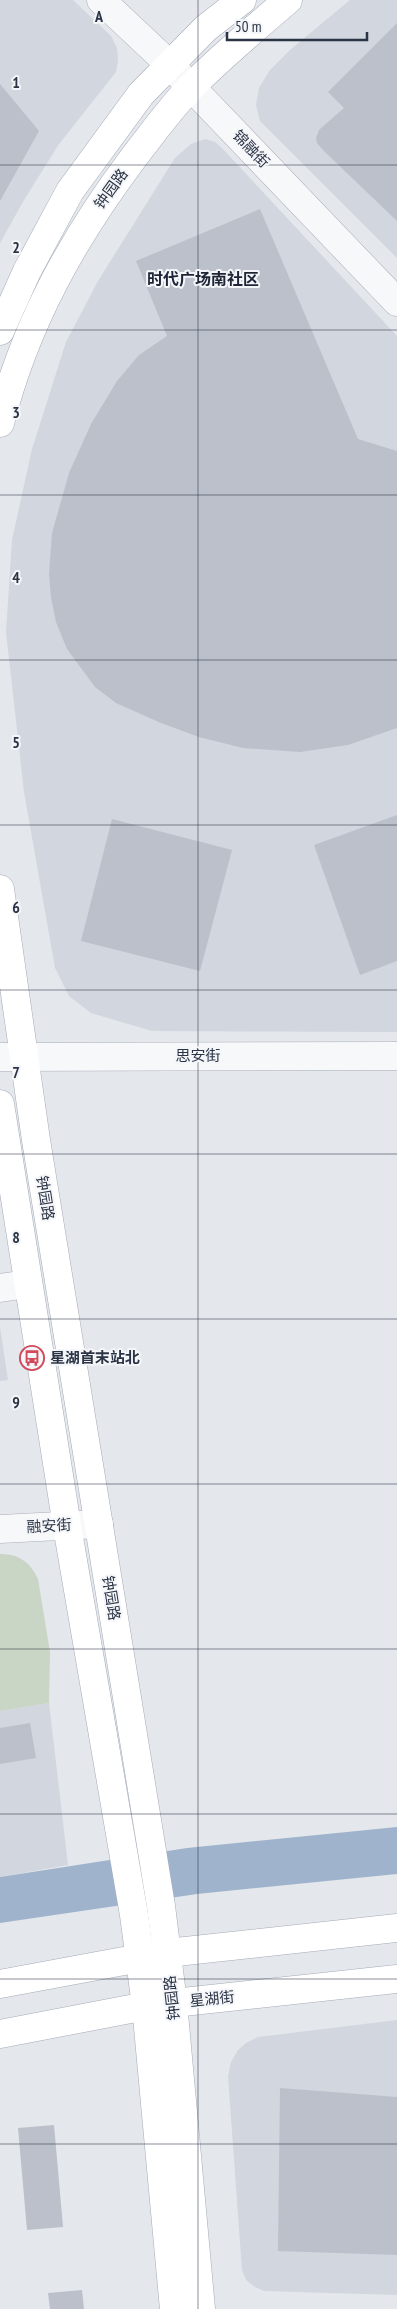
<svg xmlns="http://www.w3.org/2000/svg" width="397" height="2309" viewBox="0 0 397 2309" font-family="'PT Sans Narrow','Noto Sans SC',sans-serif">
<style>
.built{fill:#d2d6de}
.green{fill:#c9d6c5}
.water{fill:#9fb4cc}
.building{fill:#bbc0ca}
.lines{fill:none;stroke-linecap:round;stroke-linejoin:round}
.minor-casing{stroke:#a9aeb7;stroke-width:29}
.major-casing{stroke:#a3abb8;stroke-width:29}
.minor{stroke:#f7f8fa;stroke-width:28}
.major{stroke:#fff;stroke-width:28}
.grid{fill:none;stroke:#2b3445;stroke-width:1;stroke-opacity:0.55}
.labels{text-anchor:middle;stroke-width:4;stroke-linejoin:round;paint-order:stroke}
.street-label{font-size:15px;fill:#2b3445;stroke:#f4f6f9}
.poi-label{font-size:15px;font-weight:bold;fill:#2b3445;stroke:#f4f6f9;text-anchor:start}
.neighbourhood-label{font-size:16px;font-weight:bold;fill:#1d2536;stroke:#f4f6f9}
.grid-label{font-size:16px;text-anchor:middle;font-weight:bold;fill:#2b3445;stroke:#f4f6f9;stroke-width:4;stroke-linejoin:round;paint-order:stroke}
</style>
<rect width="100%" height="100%" fill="#e4e7ec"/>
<g class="built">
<polygon points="0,0 73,0 111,36 117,48 118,60 116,72 59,144 24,200 0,243"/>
<polygon points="350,0 397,0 397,258 260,121 256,105 259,88 270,70 290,50"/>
<polygon points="205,139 215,142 222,148 397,336 397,1032 152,1031 91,1013 69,996 55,968 24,792 6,632 12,540 32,449 66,342 98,281 175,158 191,144"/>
<polygon points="0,1327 8,1380 0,1381"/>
<polygon points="49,1703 68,1865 0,1877 0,1711"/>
<polygon points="397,2020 397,2295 264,2291 255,2287 246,2280 242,2270 228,2076 231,2062 238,2050 246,2043 258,2037"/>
</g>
<path class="green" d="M0,1554C19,1554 30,1562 38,1579L50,1652L49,1703L0,1711Z"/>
<polygon class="water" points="397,1827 397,1874 197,1894 0,1923 0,1877 187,1848"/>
<g class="building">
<polygon points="397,23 397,221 324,151 317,143 316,138 319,130 344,108 328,92"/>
<polygon points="0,84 39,131 0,201"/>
<polygon points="260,209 358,439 397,451 397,728 348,745 300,752 243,748 199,737 161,723 116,703 95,687 67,649 56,622 51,598 49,574 52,533 69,473 91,424 117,381 139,355 167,336 136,261"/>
<polygon points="397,815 397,961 360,975 314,845"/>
<polygon points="112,819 232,850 200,971 81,941"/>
<polygon points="30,1723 36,1758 0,1764 0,1728"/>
<polygon points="280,2088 397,2097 397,2255 278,2251"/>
<polygon points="54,2125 63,2227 27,2230 18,2128"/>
<polygon points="82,2290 84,2309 50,2309 48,2293"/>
</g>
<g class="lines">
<defs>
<g id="minor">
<polyline points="101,0 169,64 397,302"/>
<polyline points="0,1057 397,1056"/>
<polyline points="0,1288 28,1284"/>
<polyline points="0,1529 99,1524"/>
</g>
<g id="major">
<polyline points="0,331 27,271 70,191 141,94 206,28 242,0"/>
<path d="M0,423C25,324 73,238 134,157C153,133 170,108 192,86C222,56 255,28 288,0"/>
<polyline points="0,889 36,1140 161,1906 173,2003 201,2309"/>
<polyline points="0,1104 67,1526 134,1915 146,2006 174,2309"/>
<polyline points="0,1984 167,1953 397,1928"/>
<polyline points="0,2034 146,2006 397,1979"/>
</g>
</defs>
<use href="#minor" class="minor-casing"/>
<use href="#major" class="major-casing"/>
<use href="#minor" class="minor"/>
<use href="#major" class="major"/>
</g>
<path class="grid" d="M198,0V2309M0,165H397M0,330H397M0,495H397M0,660H397M0,825H397M0,990H397M0,1154H397M0,1319H397M0,1484H397M0,1649H397M0,1814H397M0,1979H397M0,2144H397"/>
<defs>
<symbol id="bus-ring" viewBox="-11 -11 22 22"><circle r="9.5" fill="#f4f6f9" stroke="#d1495b" stroke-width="1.5"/><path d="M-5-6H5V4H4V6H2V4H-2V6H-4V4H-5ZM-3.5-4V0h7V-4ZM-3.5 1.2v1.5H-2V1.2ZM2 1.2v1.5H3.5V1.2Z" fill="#d1495b"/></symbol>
</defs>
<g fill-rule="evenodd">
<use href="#bus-ring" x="18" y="1344" width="28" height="28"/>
</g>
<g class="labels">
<g class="street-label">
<text transform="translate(251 149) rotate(46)" y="5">锦融街</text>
<text transform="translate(111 189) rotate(-54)" y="5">钟园路</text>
<text x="198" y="1061">思安街</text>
<text transform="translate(45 1198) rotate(81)" y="5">钟园路</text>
<text transform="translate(49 1526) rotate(-3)" y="5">融安街</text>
<text transform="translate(111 1598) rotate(81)" y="5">钟园路</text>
<text transform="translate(172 1998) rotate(-96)" y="5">钟园路</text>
<text transform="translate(212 1999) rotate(-6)" y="5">星湖街</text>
</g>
<g class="poi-label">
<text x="50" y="1363">星湖首末站北</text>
</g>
<g class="neighbourhood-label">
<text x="203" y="285">时代广场南社区</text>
</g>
</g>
<g class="grid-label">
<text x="99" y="22">A</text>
<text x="16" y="88">1</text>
<text x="16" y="253">2</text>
<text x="16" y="418">3</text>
<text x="16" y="583">4</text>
<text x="16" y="748">5</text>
<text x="16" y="913">6</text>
<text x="16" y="1078">7</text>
<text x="16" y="1243">8</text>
<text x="16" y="1408">9</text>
</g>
<path d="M227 32v8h140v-8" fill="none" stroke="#2b3445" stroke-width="2.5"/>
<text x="235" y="32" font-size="15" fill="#2b3445" stroke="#f4f6f9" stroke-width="4" paint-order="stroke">50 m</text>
</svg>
